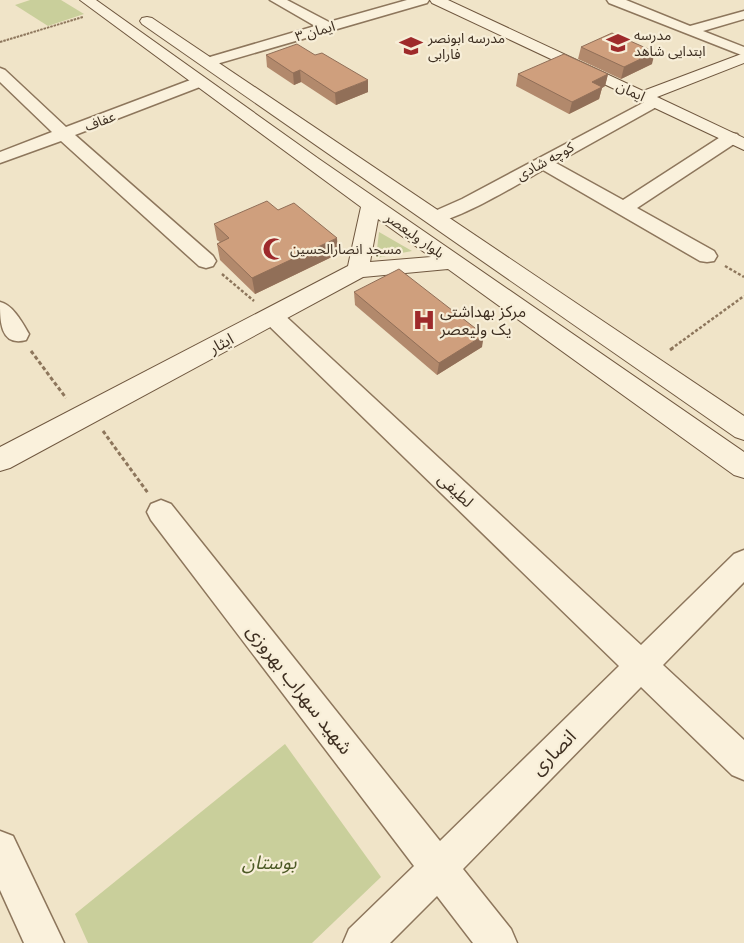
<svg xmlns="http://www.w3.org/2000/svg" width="744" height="943" viewBox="0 0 744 943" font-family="'Roboto Serif','Noto Sans Arabic',serif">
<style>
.green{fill:#c9cf9b}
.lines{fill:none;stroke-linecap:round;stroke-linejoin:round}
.street-casing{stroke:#8d765c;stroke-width:3}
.secondary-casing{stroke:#6f573f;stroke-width:2}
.path-far2{stroke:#8d765c;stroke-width:2;stroke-dasharray:2.5 1;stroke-linecap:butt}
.path-far1{stroke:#8d765c;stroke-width:2.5;stroke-dasharray:3 2;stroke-linecap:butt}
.path{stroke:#8d765c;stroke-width:3;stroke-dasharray:4 2.5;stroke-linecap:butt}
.street{fill:#faf1dc;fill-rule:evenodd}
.secondary{fill:#faf1dc;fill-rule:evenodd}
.wall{fill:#b2896c}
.shaded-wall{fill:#916f58}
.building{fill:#cf9f7d;stroke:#916f58}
.labels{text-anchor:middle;stroke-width:4.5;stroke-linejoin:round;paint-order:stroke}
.far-street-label{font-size:14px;fill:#3d2e20;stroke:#f7eed8}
.far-poi-label{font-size:14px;fill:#3d2e20;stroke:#f7eed8;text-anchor:start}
.poi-label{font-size:16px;fill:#3d2e20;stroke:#f7eed8;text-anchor:start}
.street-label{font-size:16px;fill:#3d2e20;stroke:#f7eed8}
.near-street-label{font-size:19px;fill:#3d2e20;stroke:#f7eed8}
.near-park-label{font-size:19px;font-style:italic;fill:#4d5a26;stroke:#f7eed8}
</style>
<rect width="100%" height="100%" fill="#f0e4c8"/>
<g class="green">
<polygon points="30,0 61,0 84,14 48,26 15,5"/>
<polygon points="379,232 412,251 376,258"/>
<polygon points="285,744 381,877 312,943 88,943 75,914"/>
</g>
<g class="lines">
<defs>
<g id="street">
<polygon points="270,0 287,0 329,22 407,0 429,0 427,3 213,65 203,65 200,62 203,59 315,26"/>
<polygon points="607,0 626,0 690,26 744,11 744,19 703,31 744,47 744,56 609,3"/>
<polygon points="0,68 5,70 66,127 193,79 205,79 207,82 205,85 75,135 213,256 216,261 213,266 206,268 199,266 61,141 0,163 0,152 52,132 0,82"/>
<path d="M654,97L660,99L662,102L660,105L556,163L623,200L725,134L731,133L737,134L740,138L737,142L637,208L714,251L717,256L714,261L707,262L700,261L543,170C521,182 449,227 428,222L425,218L428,214L462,199Z"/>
<path d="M0,302C13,305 22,322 29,334L26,340C0,347 0,320 0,302Z"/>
<polygon points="272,308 280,311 641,645 734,554 744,550 744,582 663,665 744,740 744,780 732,775 641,687 463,869 511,929 517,943 473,943 437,896 390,943 343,943 349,929 414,866 151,520 147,512 151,504 161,500 171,504 440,841 619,666 264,321 261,316 264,311"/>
<polygon points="0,831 13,836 64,943 24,943 0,890"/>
</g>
<g id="secondary">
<path d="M80,0H96L319,159L744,452V478L734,475L448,269L363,277L10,468L0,471V447L348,266L361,207ZM378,219L431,257L370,262Z"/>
<polygon points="430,0 448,0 643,91 744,53 744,63 657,97 744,138 744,150 432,3"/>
<polygon points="147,17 152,18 744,416 744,440 735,437 142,24 140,21 142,18"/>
</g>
</defs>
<use href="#street" class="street-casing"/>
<use href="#secondary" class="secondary-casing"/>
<polyline class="path-far2" points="0,42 83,17"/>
<g class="path-far1">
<polyline points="725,266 744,277"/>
<polyline points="222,274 254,301"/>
<polyline points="671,349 744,296"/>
</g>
<g class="path">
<polyline points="670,350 673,348"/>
<polyline points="31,351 66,398"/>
<polyline points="103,431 148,493"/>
</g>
<use href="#street" class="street"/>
<use href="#secondary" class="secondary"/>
</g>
<g class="wall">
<polygon points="581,47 652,64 621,79 578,59"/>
<polygon points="266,55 368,92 336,105 301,82 294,85 267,67"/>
<polygon points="518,74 608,74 605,86 602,88 599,99 569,114 516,86"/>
<polygon points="278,210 338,254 255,294 220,260 217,244 220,242 217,240 214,224"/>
<polygon points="354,292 482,347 437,375 355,305"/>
</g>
<g class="shaded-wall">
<polygon points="655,52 652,64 621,79 624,67"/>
<polygon points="300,70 301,82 294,85 293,73"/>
<polygon points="608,74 605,86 602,88 599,99 569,114 572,102 592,82"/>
<polygon points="368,80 368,92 336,105 335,93"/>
<polygon points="337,238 338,254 255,294 252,278"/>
<polygon points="484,335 482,347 437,375 439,363"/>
</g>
<g class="building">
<polygon points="612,33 655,52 624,67 581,47"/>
<polygon points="297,44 315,55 322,53 368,80 335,93 300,70 293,73 266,55"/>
<polygon points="564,54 608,74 592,82 602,87 572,102 518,74"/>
<polygon points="267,201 278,210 294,203 337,238 252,278 217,244 229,238 214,224"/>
<polygon points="399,269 484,335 439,363 354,292"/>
</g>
<defs>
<symbol id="school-bare" viewBox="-9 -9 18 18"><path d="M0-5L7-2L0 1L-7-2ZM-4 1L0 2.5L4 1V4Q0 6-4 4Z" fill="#9e2a2b" stroke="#f7eed8" stroke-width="2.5" paint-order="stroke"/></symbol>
<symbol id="mosque-bare" viewBox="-9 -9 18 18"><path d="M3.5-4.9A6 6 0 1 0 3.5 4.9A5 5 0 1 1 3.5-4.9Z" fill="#9e2a2b" stroke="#f7eed8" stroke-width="2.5" paint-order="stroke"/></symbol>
<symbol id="hospital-bare" viewBox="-9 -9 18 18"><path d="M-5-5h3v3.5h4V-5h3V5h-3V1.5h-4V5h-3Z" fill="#9e2a2b" stroke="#f7eed8" stroke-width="2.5" paint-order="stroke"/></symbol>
</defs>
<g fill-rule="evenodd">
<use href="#school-bare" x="602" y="27" width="32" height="32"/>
<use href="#school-bare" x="395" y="30" width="32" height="32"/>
<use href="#mosque-bare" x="258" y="233" width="32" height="32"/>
<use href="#hospital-bare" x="408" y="304" width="32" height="32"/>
</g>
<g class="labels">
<g class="far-street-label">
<text transform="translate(315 31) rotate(-16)" y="5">ایمان ۳</text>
<text transform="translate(631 91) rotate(25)" y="5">ایمان</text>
<text transform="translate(100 121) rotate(-21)" y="5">عفاف</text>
<text transform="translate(545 161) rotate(-29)" y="5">کوچه شادی</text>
<text transform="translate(415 235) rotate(35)" y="5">بلوار ولیعصر</text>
</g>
<g class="far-poi-label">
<text x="634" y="40">مدرسه<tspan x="634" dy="16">ابتدایی شاهد</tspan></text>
<text x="428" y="43">مدرسه ابونصر<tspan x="428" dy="16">فارابی</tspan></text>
<text x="290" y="254">مسجد انصارالحسین</text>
</g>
<g class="poi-label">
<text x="440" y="317">مرکز بهداشتی<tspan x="440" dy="18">یک ولیعصر</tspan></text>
</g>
<g class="street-label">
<text transform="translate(221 343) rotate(-28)" y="6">ایثار</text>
<text transform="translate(456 490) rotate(43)" y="6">لطیفی</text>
</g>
<g class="near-street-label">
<text transform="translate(300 689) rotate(52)" y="7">شهید سهراب بهروزی</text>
<text transform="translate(553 752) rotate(-45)" y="7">انصاری</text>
</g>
<g class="near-park-label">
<text x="269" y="869">بوستان</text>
</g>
</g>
</svg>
